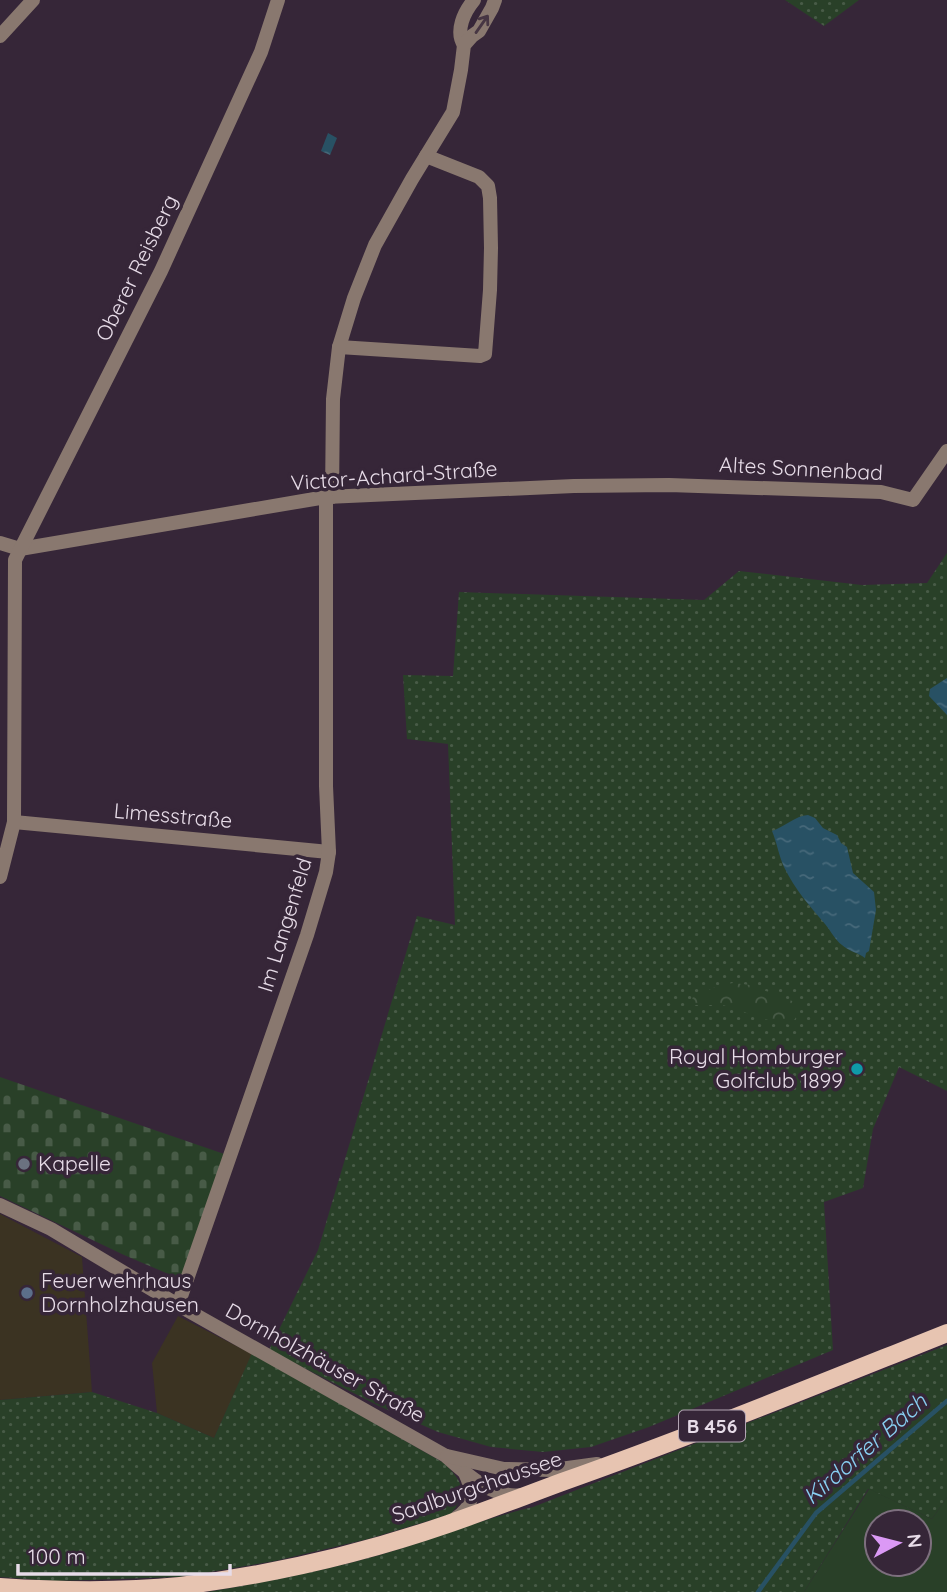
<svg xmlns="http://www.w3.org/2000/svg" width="947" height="1592" viewBox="0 0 947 1592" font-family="Quicksand,sans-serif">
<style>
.commercial{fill:#3b3322}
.grass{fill:url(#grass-dots)}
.forest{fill:url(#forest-crowns)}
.cemetery{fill:url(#cemetery-stones)}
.park{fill:#294028;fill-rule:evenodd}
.water{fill:url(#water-ripples)}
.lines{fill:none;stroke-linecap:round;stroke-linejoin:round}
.stream{stroke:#285164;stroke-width:4.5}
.minor{stroke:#89786f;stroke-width:14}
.primary{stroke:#e7c4b1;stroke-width:18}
.oneway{stroke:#473643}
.culture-dot{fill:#0f9aa8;stroke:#362638;stroke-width:2.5}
.worship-dot{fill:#6b7280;stroke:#362638;stroke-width:2.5}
.service-dot{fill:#5c6f8a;stroke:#362638;stroke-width:2.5}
.labels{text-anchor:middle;stroke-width:7;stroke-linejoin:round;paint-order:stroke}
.shield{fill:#362638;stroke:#b2a5b3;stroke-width:2}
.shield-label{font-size:19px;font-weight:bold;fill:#e7dce8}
.street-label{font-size:21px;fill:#e7dce8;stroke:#362638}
.poi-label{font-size:21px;fill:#e7dce8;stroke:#362638;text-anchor:start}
.water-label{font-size:23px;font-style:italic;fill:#88cff1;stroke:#362638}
</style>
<defs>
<pattern id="grass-dots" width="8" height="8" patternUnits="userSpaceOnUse" patternTransform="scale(1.75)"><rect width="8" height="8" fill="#294028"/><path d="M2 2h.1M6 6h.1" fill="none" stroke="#485b47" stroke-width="1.8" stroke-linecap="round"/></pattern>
<pattern id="forest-crowns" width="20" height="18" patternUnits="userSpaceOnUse" patternTransform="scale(1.75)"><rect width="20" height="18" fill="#294028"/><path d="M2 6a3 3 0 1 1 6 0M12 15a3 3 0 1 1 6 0" fill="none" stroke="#485b47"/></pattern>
<pattern id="cemetery-stones" width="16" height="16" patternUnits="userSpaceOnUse" patternTransform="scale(1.75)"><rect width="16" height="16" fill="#294028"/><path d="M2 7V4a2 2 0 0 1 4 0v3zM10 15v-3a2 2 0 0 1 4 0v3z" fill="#485b47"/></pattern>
<pattern id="water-ripples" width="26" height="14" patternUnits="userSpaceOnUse" patternTransform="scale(1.75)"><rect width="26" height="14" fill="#285164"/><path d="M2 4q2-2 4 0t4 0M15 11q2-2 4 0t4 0" fill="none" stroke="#47697a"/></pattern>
</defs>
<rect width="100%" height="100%" fill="#362638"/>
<g class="commercial">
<polygon points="0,1214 82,1257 92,1392 0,1400"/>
<polygon points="178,1316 252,1354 214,1438 157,1413 152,1363"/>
</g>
<g class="grass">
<polygon points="785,0 859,0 824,26"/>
<polygon points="947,553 947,1091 899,1067 873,1129 863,1188 824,1202 833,1350 649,1427 591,1447 543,1452 491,1447 438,1432 379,1406 269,1350 318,1250 417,916 455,925 448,744 407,739 403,675 453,676 459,592 704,600 739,571 862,585 927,583"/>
<path d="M947,1345V1497L932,1519L868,1489L804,1592H207C265,1582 323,1571 380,1555C431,1540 481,1519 533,1507Z"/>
<path d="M252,1353L444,1463C462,1481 469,1491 451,1514L368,1539L275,1561L180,1577L55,1581L0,1577V1400L92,1392L157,1413L214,1438Z"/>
</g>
<polygon class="forest" points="733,983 750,985 800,1004 798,1014 791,1025 764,1019 723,1005 693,1005 692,998 719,985"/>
<polygon class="cemetery" points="0,1077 233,1157 187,1282 124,1255 0,1196"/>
<path class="park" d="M869,1489L932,1519L947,1497V1592H804ZM919,1522V1564H877V1522Z"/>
<g class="water">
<polygon points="328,133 337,138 330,155 321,151"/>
<polygon points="947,678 947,715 929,696 930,689"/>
<path d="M808,815L815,818L823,828L837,835L841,843L847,847L853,873L874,892L876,910L869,951L866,953L865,958C859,953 848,951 842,945C835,940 831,931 825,924C808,904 796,891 784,867C779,856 777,843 772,831C784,827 795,816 808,815Z"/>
</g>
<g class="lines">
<polyline class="stream" points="758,1592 816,1513 947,1401"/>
<g class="minor">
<polyline points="0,36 33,0"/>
<path d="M464,45C455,31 464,12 474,0"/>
<polyline points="339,347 480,356 485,354 490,290 491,248 490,198 488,186 479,177 426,156"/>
<polyline points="332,497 333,399 339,347 354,298 375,245 412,179 453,112 461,70 464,45 472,36 479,31 492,8 495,0"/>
<polyline points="0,543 20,549 326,497 574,486 669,485 881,492 913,500 947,451"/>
<polyline points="14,822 329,852"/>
<polyline points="0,877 14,822 15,560 161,271 261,52 278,0"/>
<path d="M0,1205L51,1229L178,1305L446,1456C466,1474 493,1499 522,1495"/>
<polyline points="178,1305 307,935 326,872 329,852 326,786 326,497"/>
<polyline points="447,1456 504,1469 553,1470 597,1464"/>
<path d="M456,1518C475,1505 474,1493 465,1473"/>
</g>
<path class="primary" d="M0,1587C60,1591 120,1592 180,1586C270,1575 361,1554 448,1524C486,1511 524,1496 562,1482C692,1436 819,1384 947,1333"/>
</g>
<defs><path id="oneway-shaft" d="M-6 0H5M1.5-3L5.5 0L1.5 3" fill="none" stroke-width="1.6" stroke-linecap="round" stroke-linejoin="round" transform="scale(1.75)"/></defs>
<use class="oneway" href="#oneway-shaft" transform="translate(482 24) rotate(-55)"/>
<circle class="culture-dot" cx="857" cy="1069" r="7"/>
<circle class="worship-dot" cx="24" cy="1164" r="7"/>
<circle class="service-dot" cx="27" cy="1293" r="7"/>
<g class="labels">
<rect class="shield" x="679" y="1410.5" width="66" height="31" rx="5"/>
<g class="shield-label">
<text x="712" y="1433">B 456</text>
</g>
<g class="street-label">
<text transform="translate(137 268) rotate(-64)" y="7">Oberer Reisberg</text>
<text transform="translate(801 469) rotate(3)" y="7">Altes Sonnenbad</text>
<text transform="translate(394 476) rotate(-4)" y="7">Victor-Achard-Straße</text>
<text transform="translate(173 816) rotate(5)" y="7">Limesstraße</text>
<text transform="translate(285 925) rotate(-73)" y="7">Im Langenfeld</text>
<text transform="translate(325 1363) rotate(29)" y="7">Dornholzhäuser Straße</text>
<text transform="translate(477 1487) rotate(-19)" y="7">Saalburgchaussee</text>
</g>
<g class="poi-label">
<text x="843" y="1064" text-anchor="end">Royal Homburger<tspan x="843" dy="24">Golfclub 1899</tspan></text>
<text x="38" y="1171">Kapelle</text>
<text x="41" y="1288">Feuerwehrhaus<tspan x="41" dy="24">Dornholzhausen</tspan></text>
</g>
<g class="water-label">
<text transform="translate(865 1449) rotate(-41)" y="8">Kirdorfer Bach</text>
</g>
</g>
<g transform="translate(898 1543) rotate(83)"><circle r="33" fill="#362638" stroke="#7d6f7e" stroke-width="2"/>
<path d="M0-5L12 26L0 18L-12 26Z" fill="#db99f5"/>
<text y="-10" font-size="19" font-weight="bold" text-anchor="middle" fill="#e7dce8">N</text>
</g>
<path d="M18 1564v10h212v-10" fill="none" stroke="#e7dce8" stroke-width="3.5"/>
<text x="28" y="1564" font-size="21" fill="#e7dce8" stroke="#362638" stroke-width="5" paint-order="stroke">100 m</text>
</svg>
